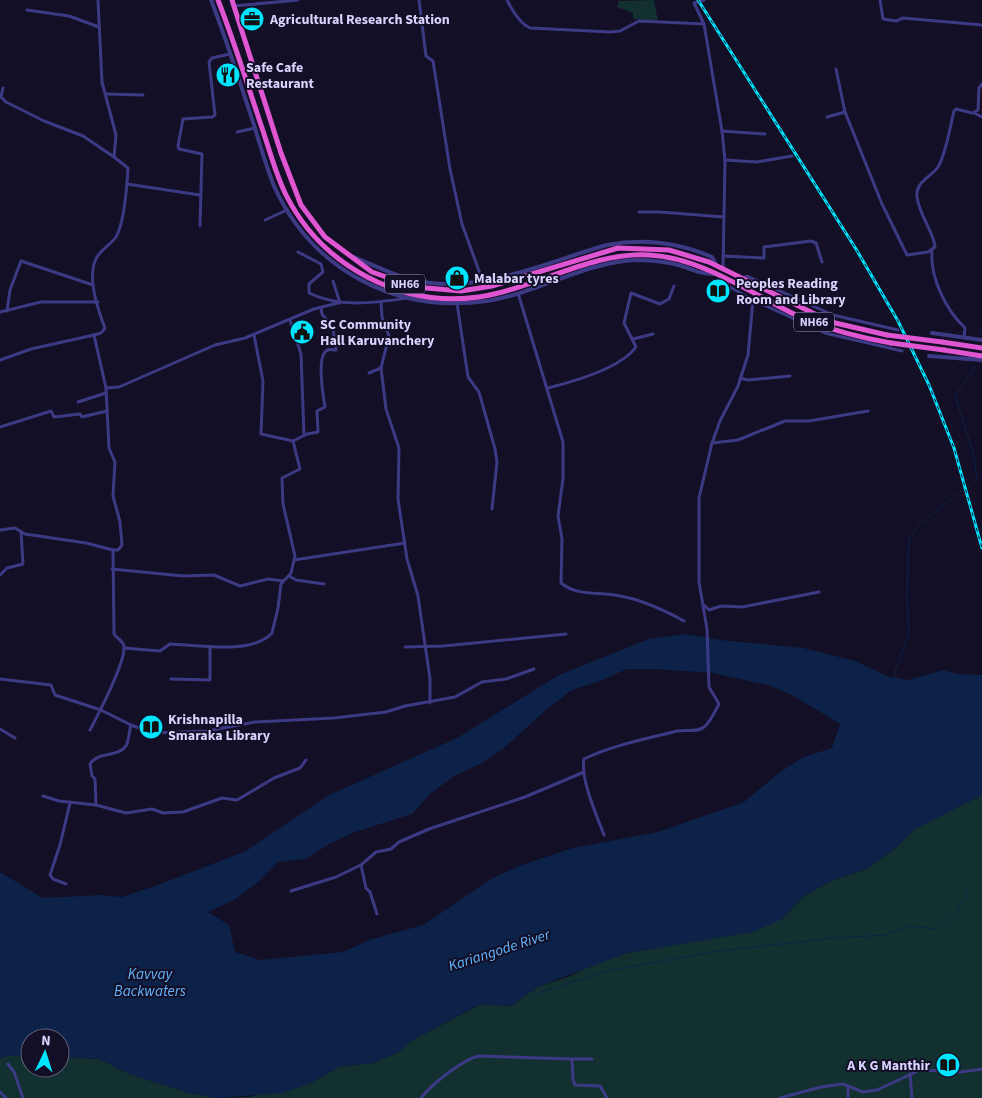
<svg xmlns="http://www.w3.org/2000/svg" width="982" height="1098" viewBox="0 0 982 1098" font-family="'Source Sans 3',sans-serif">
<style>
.green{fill:#12302f}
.water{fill:#0c2248;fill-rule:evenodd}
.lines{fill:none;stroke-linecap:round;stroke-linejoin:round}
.stream{stroke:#0c2248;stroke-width:1}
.minor{stroke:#3d3a85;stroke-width:3}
.tertiary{stroke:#3d3a85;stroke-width:4}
.trunk{stroke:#e055d1;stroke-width:5}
.rail-casing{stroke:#00e5ff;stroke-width:3}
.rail{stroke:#130f26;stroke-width:1;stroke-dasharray:4;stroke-linecap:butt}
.trunk-bridge{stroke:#e055d1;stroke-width:5}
.labels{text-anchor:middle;stroke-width:4;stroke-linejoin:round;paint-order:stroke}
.shield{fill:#130f26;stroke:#9e99be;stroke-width:1}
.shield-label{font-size:12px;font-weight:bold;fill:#d9d4ff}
.poi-label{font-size:14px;font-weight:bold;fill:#d9d4ff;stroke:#130f26;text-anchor:start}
.water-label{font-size:15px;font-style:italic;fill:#62b6ff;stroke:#130f26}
</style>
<rect width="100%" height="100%" fill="#130f26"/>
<g class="green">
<polygon points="654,0 658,22 633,19 633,13 617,7 619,1"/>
<polygon points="982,795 982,1098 222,1098 249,1097 311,1083 339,1067 373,1063 397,1053 411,1041 481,1004 511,1006 537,987 568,977 596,963 627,953 723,936 782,919 804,896 833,880 864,870 892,851 915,829"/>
<polygon points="30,1055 30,1068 60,1068 60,1057 100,1059 129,1074 189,1093 218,1098 0,1098 0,1059 8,1056"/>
</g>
<path class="water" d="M685,634L720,640L803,648L855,661L889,677L908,680L943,670L957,674L982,675V795L915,829L892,851L864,870L833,880L804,896L782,919L753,932L627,953L537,987L511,1006L480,1004L411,1041L397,1053L373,1063L339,1067L311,1083L283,1093L218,1098L189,1093L129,1074L100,1059L60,1057V1038H30V1055L8,1056L0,1059V872L43,898L101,895L122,897L158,885L246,851L329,795L457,738L559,675L649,639ZM627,669H655L713,673L768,685L792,695L840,724L832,748L804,757L780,772L744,802L658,832L573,848L519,866L493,878L423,925L369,940L343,952L260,960L235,952L229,925L208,912L234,900L257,883L278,862L306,859L329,844L355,832L412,814L430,794L454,776L480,764L503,749L548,708L572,690L600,681Z"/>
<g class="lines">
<g class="stream">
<polyline points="980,335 982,327"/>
<polyline points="973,483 977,480 973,452 955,396 976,366"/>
<polyline points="968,486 969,486"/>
<polyline points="896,679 895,671 909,634 907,596 909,539 920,524 964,489"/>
<polyline points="531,990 537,993 611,970 719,951 834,938 886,935 908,926 937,929 954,915 968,892"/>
</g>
<g class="minor">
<polyline points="419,0 426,56 433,61 450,169 462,224 483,282"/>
<path d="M507,0C512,10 519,23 530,28L610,32L620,31L639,21L704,24L694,3L704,0"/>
<polyline points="880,0 883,19 896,21 903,18 982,25"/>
<polyline points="234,6 298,0"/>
<polyline points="27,10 69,16 99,27"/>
<polyline points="704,24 722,131 725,160 723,269"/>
<polyline points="836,69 845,112"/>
<polyline points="3,88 1,97 6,102 44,121 83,136 114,157"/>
<polyline points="105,94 143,95"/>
<polyline points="974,113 982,117"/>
<path d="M827,117L845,112L882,204L907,255L928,252L935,247C934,232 919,215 917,197C915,182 931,177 938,167C946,154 950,127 954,111L956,109L972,113L978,110L979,88L982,84"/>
<polyline points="722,131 765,134"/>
<polyline points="237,132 255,128"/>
<polyline points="725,160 757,162 792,156"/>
<polyline points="127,184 200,195"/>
<polyline points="639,212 660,212 724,217"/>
<polyline points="265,220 287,210"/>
<polyline points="200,226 202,154 179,149 178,146 183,119 212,117 215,115 209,62 212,58 230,54"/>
<path d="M932,251C930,278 946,310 965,328L964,337"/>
<path d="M298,252L321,264L323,272L309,284V293C340,308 373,303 407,298"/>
<polyline points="723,256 764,258 764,247 811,241 816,243 822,262"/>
<polyline points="743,278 747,276 833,315 898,330"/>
<polyline points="727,280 728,286 753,300 825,333 902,351"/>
<polyline points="333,281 340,303"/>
<path d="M518,293L563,442V479L558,516L562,539L561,583C578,597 600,591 620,596C643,600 664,610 684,621"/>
<polyline points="381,302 382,317 389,336 381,368 386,409 399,448 398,499 407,559 418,596 430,679 430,703"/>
<polyline points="457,303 468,377 479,392 495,449 497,462 492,509"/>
<polyline points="7,311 10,290 21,261 93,285"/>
<polyline points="0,312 41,302 98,302"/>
<polyline points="290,320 301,354 304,435"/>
<polyline points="254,335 263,381 261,434 293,441"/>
<polyline points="633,339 653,334"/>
<polyline points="0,360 31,349 94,335"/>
<polyline points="369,373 381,368"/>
<polyline points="740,378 748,380 790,376"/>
<polyline points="106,388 119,387 215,345 245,338 314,309 338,303"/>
<path d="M548,388C572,382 621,368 636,347L624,323L631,293L660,304L669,299L674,286"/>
<polyline points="78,402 106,393"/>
<polyline points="0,427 51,411 54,417 80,414 82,417 107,411"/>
<polyline points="712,443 738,440 785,421 809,421 868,411"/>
<polyline points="0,530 15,528 25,534 86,543 113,550"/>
<polyline points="294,560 405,543"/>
<polyline points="112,569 183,576 214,575 240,586 268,579 283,581"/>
<polyline points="0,575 7,568 23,564 21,532"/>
<polyline points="289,576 296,580 324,584"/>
<polyline points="704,605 709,610 721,606 742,607 819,592"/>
<polyline points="405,647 443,646 566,634"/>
<path d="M124,648L160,651L170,644C199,645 252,655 272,633L278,608L281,584L291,573L295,556L283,504L282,478L300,469L293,441L307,434L318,432L317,411L325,407C323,395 317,361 325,352C328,348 332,350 336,350L333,328L322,314L321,308"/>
<polyline points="0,679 51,685 55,695 101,710 131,725 152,733 207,731 255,722 334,718 386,712 405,706 455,697 482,682 506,679 534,669"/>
<polyline points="171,679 210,680 210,647"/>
<path d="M131,725C129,731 129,741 126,746C117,758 98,751 90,764L92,776L95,779L96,805L126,813L152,809L163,813L183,812L222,798L237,800L274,778L300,768L306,760"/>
<polyline points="0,729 15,738"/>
<path d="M90,730C98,715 126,661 124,646C122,639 117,639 114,634L113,550H118L122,545L120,522L113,496L115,462L109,448L106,388L94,335L101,333L105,328C98,310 86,275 97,257C102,249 111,244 116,237C125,221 127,186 128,168L114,157L116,135L102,82L98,0"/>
<polyline points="43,796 59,801 96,805"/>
<path d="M604,835C597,816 580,779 584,759C613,745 646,739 677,731C686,729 697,733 704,727C710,723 715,711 719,704L709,687L707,629L699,582V498L712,443L720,421L738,386L748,355L753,300"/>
<polyline points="66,884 53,879 50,875 60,845 70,803"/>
<polyline points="291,891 336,877 361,865"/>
<polyline points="377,914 370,892 366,888 361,865 376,852 391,849 399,842 429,829 525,797 584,772"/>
<polyline points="572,1059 592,1059"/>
<polyline points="8,1064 14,1072 23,1098"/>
<polyline points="910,1074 912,1098"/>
<polyline points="848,1086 848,1098"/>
<polyline points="0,1092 6,1098"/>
<path d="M421,1098C431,1085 463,1059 479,1056L572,1059L573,1080L575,1085L600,1086L607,1098"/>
<polyline points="780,1098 821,1087 843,1084 863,1092 877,1090 920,1070 961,1072 982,1069"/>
</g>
<g class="tertiary">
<path d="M211,0C227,41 240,83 254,125C260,145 266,166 274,186C312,270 396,314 487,301C538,293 585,262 636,260C652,260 670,262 685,267C695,271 702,274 714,274"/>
<path d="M353,257C375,265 395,277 418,281C482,294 546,262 607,245C644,238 677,242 712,257L716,265"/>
<polyline points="932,333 982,340"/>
<polyline points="929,356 982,360"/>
</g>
<g class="trunk">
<path d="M218,0C234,41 247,83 261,125C269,148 275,173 286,195C322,266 401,308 479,297C537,288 590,252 649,255C706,258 756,298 807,320C834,331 862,338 891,343"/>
<polyline points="232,0 281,153 301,205 325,237 372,272 415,287 461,291 492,286 618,248 669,250 709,262 831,322 887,335"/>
<polyline points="942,342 982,348"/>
<polyline points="944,350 982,356"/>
</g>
<defs>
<polyline id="rail" points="698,0 856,249 898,321 929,385 954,448 982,548"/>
</defs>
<use href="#rail" class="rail-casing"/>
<use href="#rail" class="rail"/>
<g class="trunk-bridge">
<polyline points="887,335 942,342"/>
<polyline points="891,343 944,350"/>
</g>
</g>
<defs>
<symbol id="office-disc" viewBox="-11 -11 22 22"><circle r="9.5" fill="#00e5ff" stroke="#130f26"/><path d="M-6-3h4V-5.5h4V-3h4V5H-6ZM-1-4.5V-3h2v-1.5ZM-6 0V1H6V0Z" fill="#111"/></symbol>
<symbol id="restaurant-disc" viewBox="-11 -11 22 22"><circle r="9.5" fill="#00e5ff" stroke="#130f26"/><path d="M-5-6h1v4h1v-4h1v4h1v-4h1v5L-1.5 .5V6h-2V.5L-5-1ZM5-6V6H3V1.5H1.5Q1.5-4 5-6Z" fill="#111"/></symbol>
<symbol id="shop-disc" viewBox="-11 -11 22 22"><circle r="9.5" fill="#00e5ff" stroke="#130f26"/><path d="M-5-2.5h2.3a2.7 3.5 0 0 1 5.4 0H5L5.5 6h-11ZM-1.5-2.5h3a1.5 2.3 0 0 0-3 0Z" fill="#111"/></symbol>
<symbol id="library-disc" viewBox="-11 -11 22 22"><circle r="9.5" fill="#00e5ff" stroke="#130f26"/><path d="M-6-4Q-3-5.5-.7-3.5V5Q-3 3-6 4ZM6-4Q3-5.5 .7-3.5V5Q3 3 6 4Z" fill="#111"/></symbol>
<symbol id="civic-disc" viewBox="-11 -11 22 22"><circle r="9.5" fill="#00e5ff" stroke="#130f26"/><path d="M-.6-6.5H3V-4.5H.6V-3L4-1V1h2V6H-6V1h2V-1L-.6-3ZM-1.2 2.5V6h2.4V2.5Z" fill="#111"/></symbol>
</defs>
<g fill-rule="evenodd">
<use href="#office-disc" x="238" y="5" width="28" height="28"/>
<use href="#restaurant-disc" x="214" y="61" width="28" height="28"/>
<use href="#shop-disc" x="443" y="264" width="28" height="28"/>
<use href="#library-disc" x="704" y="277" width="28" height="28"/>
<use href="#civic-disc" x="288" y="318" width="28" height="28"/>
<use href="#library-disc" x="137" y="713" width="28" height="28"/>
<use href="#library-disc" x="934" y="1051" width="28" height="28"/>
</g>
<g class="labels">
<g class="shield">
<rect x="385" y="274.5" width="40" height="19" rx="4"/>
<rect x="794" y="312.5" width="40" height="19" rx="4"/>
</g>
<g class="shield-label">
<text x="405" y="288">NH66</text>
<text x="814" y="326">NH66</text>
</g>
<g class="poi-label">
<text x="270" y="24">Agricultural Research Station</text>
<text x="246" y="72">Safe Cafe<tspan x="246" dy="16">Restaurant</tspan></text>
<text x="474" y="283">Malabar tyres</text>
<text x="736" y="288">Peoples Reading<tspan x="736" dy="16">Room and Library</tspan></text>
<text x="320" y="329">SC Community<tspan x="320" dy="16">Hall Karuvanchery</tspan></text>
<text x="168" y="724">Krishnapilla<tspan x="168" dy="16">Smaraka Library</tspan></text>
<text x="930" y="1070" text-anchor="end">A K G Manthir</text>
</g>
<g class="water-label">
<text transform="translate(499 950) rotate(-18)" y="5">Kariangode River</text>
<text x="150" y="979">Kavvay<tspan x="150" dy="17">Backwaters</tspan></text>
</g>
</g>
<g transform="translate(45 1053) rotate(4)"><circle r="24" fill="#130f26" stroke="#625e7d"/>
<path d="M0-4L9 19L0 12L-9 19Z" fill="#00e5ff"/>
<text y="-8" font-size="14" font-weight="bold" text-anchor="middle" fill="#d9d4ff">N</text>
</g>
</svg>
